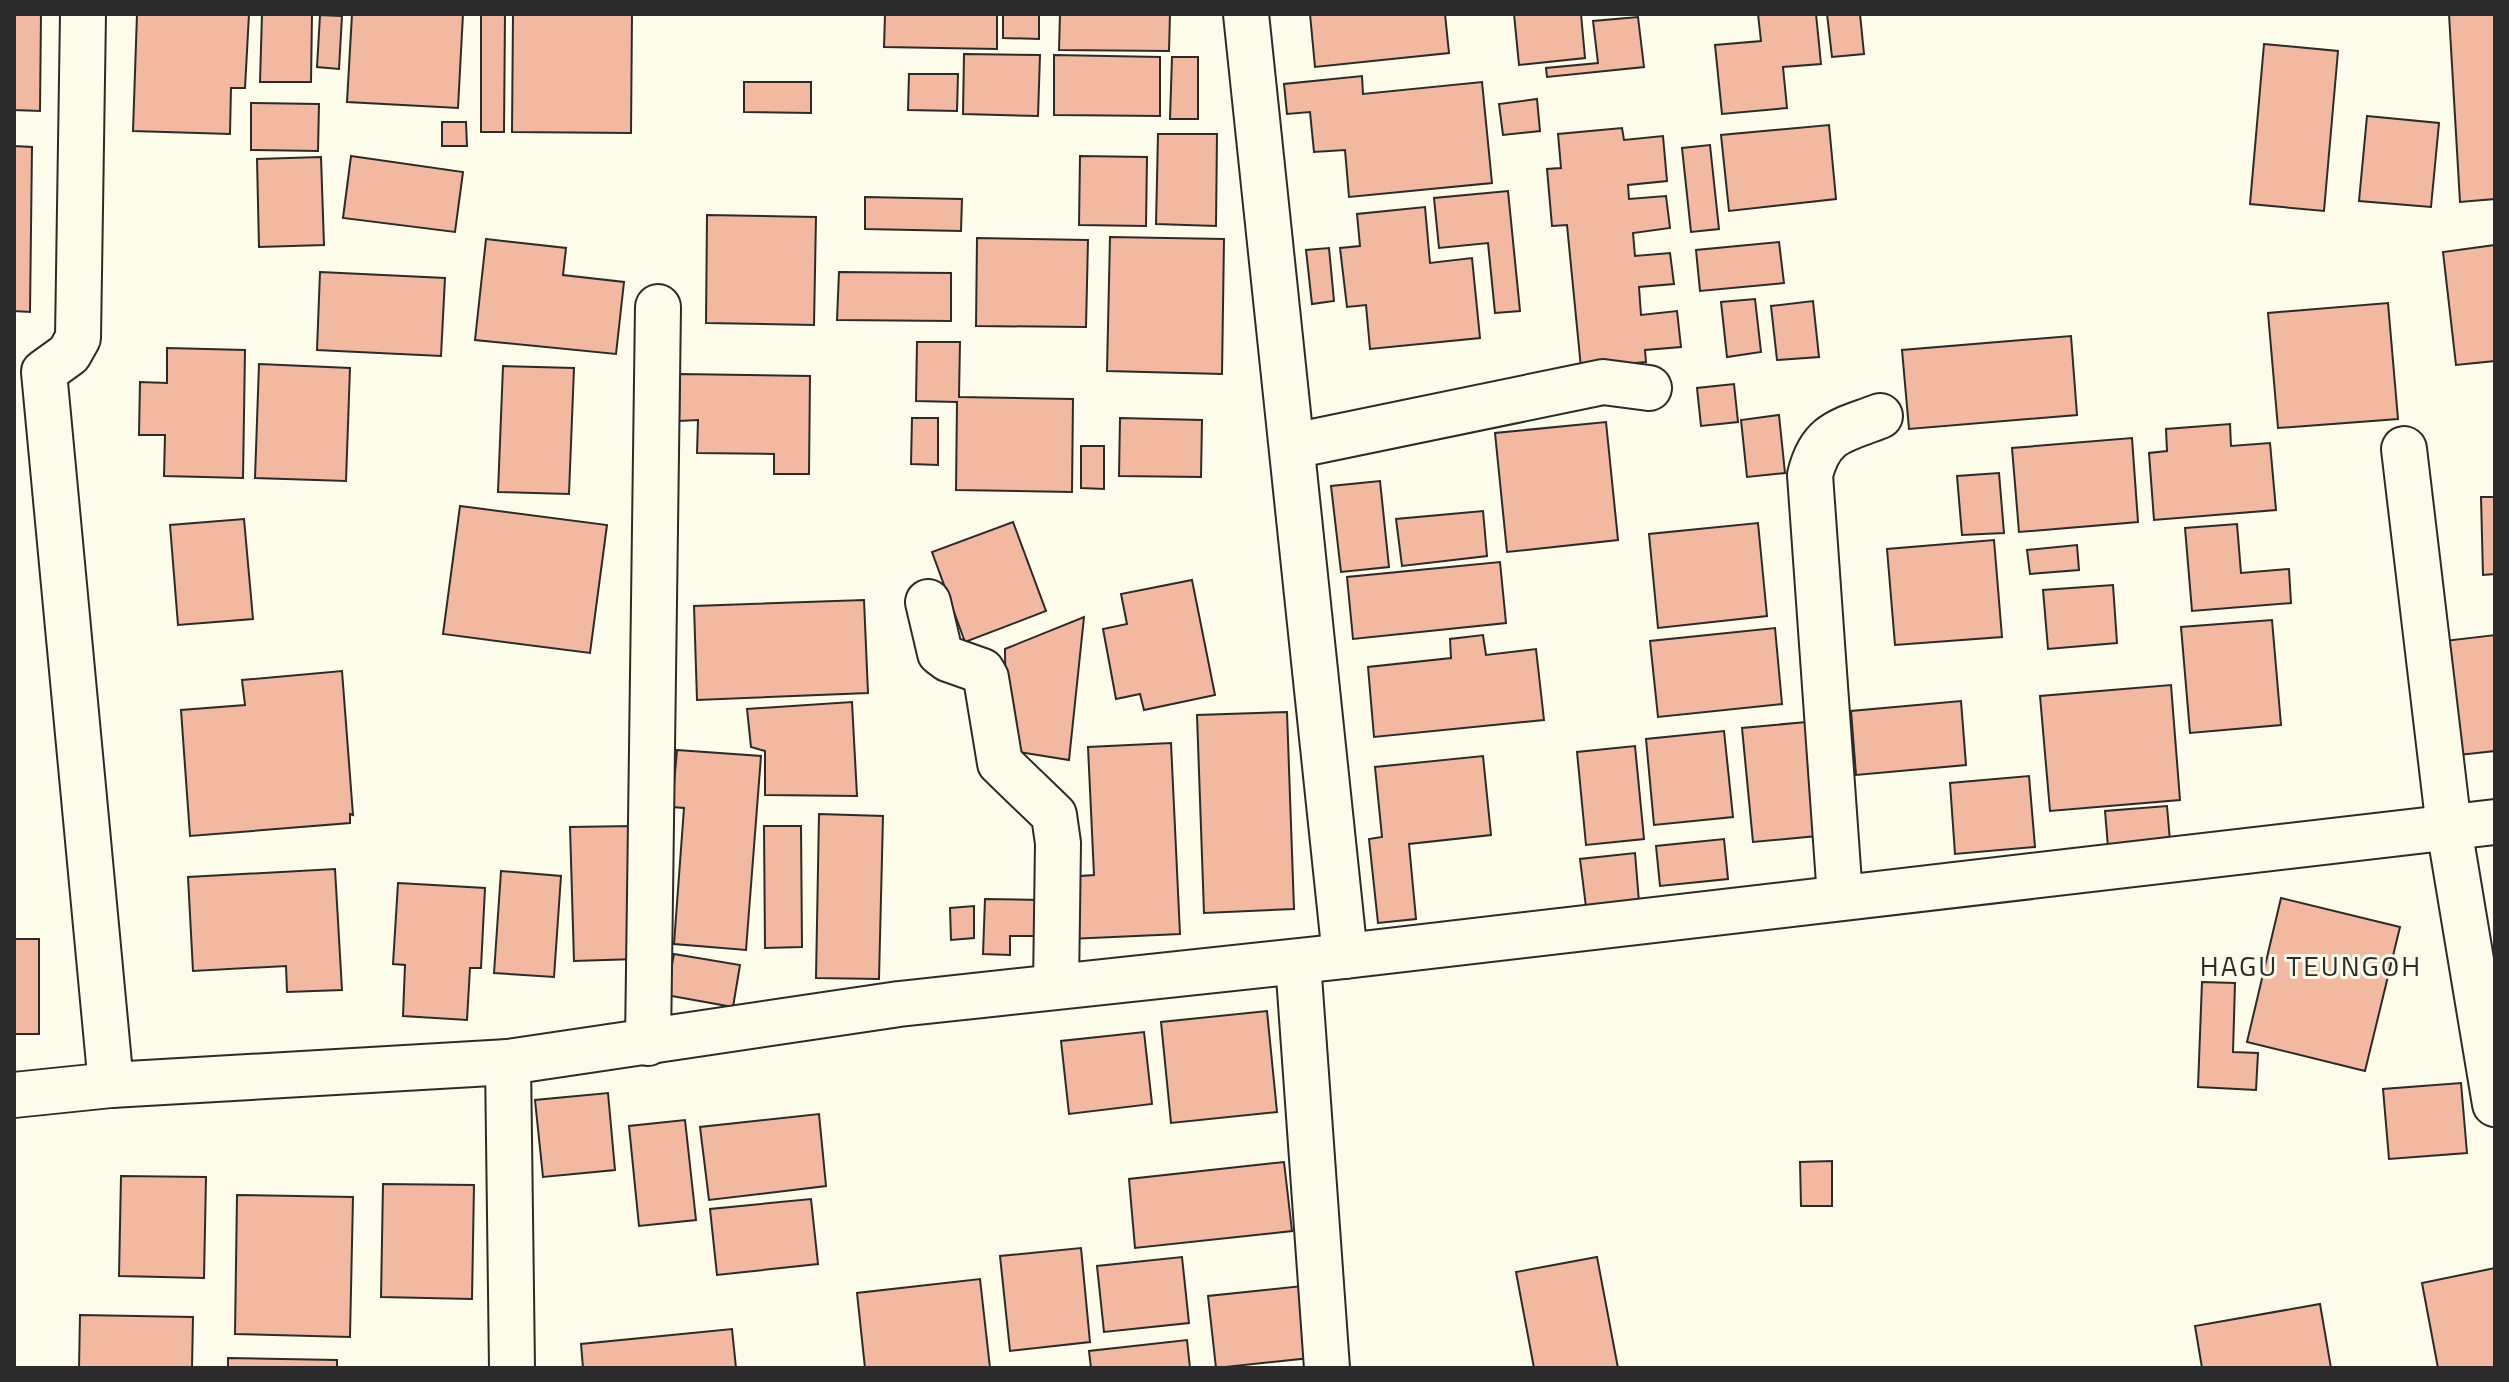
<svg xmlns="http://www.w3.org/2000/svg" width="2509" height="1382" viewBox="0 0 2509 1382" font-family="'Titillium Web',sans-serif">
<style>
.building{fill:#f2b8a0;stroke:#2b2b2b;stroke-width:2}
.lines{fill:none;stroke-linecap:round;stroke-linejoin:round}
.street-casing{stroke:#2b2b2b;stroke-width:48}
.street{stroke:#fdfbea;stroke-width:44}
.labels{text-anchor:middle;stroke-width:6;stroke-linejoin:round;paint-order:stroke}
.quarter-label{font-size:28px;letter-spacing:2px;fill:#2b2b2b;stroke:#fdfbea}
</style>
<rect width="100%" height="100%" fill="#fdfbea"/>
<g class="building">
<polygon points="14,14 41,14 40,111 14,110"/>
<polygon points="137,14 249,14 245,88 231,88 230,134 133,131"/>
<polygon points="262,14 312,14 311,82 260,82"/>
<polygon points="352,14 463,14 458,108 347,102"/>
<polygon points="481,14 505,14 504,132 481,132"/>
<polygon points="513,14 632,14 631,133 512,132"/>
<polygon points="885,14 997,14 997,49 884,47"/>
<polygon points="1003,14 1039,14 1039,39 1003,38"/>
<polygon points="1060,14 1170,14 1169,51 1059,50"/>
<polygon points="1310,14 1445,14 1449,53 1315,67"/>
<polygon points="1514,14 1581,14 1585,58 1519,65"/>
<polygon points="1758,14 1816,14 1821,64 1783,67 1787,108 1722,114 1715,45 1761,41"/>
<polygon points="1827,14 1860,14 1864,54 1832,57"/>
<polygon points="2449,14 2495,14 2495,199 2460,202"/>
<polygon points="320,15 342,16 339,69 317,67"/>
<polygon points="1638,17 1644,67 1547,77 1546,68 1598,63 1593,21"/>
<polygon points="2264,44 2338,51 2324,211 2250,204"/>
<polygon points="964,54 1040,55 1038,116 963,114"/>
<polygon points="1054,55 1160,57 1160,116 1054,115"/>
<polygon points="1172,57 1198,57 1198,119 1170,119"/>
<polygon points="909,74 958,74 957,111 908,110"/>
<polygon points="1362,76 1363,94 1482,82 1492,183 1349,197 1345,150 1314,152 1310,112 1287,114 1284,84"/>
<polygon points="744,82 811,82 811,113 744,112"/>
<polygon points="1537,99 1540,131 1503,135 1499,104"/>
<polygon points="251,103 319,104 318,151 251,150"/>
<polygon points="2367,116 2439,123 2431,207 2359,201"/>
<polygon points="442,122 466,122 467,146 442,146"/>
<polygon points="1829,125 1836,199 1729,211 1721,135"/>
<polygon points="1622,128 1624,140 1663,136 1667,181 1628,185 1629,199 1666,196 1670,228 1633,233 1635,256 1670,253 1674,284 1639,287 1641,315 1677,311 1681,347 1645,350 1646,362 1581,368 1567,225 1552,226 1547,169 1561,168 1558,134"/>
<polygon points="1158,134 1217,134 1216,226 1156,224"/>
<polygon points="1710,145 1719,229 1691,232 1682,148"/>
<polygon points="14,146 32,147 30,312 14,311"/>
<polygon points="351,156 463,172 455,232 343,218"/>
<polygon points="1080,156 1147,157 1146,226 1079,225"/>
<polygon points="321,157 324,245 259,247 257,159"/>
<polygon points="1508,191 1520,311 1495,313 1488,243 1439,248 1434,198"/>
<polygon points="865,197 962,199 961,231 865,229"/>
<polygon points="1425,207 1430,263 1472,258 1480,338 1370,349 1366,305 1347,307 1340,248 1360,246 1357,214"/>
<polygon points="707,215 816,217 814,325 706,323"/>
<polygon points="1110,237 1224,239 1222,374 1107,371"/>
<polygon points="977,238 1088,240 1086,327 976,326"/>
<polygon points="486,239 566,248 563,275 624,282 616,354 475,340"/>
<polygon points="1779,242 1784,283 1700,291 1696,250"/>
<polygon points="2495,245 2495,361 2456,365 2443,252"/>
<polygon points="1329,248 1334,301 1312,304 1306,250"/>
<polygon points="320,272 445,278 441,356 317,350"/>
<polygon points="839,272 951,273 951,321 837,320"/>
<polygon points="1755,299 1761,352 1727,357 1721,302"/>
<polygon points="1813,301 1819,357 1777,360 1771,306"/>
<polygon points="2388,303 2398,419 2278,428 2268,313"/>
<polygon points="2071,336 2077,415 1909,429 1902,350"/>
<polygon points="917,342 960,342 959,397 1073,399 1072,492 956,490 957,402 916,401"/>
<polygon points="167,348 245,350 243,478 164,476 165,435 139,435 140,382 167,383"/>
<polygon points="259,364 350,368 346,481 255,478"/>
<polygon points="503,366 574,368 569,494 498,492"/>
<polygon points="680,374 810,376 809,474 774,474 774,454 697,453 698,420 679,421"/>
<polygon points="1734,384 1738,422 1701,426 1697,388"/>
<polygon points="1779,415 1785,473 1747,477 1741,420"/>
<polygon points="912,418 938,418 938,465 911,464"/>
<polygon points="1120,418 1202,420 1201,477 1119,476"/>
<polygon points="1606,422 1618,540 1507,552 1495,433"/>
<polygon points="2230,424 2231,446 2270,443 2276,510 2154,520 2149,453 2167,451 2166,429"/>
<polygon points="2132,438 2138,522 2019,532 2012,448"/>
<polygon points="1081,446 1104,446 1104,489 1081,488"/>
<polygon points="1999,473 2004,533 1962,535 1957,476"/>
<polygon points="1380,481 1389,567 1341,572 1331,486"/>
<polygon points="2481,497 2495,497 2495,574 2483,575"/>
<polygon points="460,506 607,525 590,653 443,634"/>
<polygon points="1483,511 1487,556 1402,566 1396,519"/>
<polygon points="244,519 253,619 178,625 170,525"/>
<polygon points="1013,522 1046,611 965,642 932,552"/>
<polygon points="1758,523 1767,616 1658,628 1649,534"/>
<polygon points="2237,524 2241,573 2289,569 2291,603 2192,611 2185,528"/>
<polygon points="1994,540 2002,637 1895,645 1887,549"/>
<polygon points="2077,545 2079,570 2030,574 2027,550"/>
<polygon points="1500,562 1506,623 1353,639 1347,577"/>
<polygon points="1192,580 1215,695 1144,710 1140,694 1116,699 1103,629 1127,624 1121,594"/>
<polygon points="2113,585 2117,643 2048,649 2043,590"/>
<polygon points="864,600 868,693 697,700 694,606"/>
<polygon points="1084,617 1069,760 1006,750 1005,649"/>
<polygon points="2272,620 2281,725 2190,733 2181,627"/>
<polygon points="1775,628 1782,704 1658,717 1650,641"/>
<polygon points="1483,635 1486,655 1536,649 1544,720 1374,737 1368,667 1451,658 1450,639"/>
<polygon points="2495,635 2495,751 2459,755 2444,641"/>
<polygon points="342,671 353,815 350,814 350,823 190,836 181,710 245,705 242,680"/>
<polygon points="2171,685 2180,800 2050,811 2040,696"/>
<polygon points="1961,701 1966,765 1856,775 1851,711"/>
<polygon points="852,702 857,796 765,795 765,751 751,747 747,709"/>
<polygon points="1287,712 1294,909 1204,913 1197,715"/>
<polygon points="1806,722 1817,836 1753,842 1742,728"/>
<polygon points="1724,731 1733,817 1654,825 1646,739"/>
<polygon points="1171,743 1180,934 1069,939 1066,877 1094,875 1088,747"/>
<polygon points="1635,746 1644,839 1586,845 1577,752"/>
<polygon points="677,750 761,756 746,950 674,944 684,808 672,807"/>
<polygon points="1483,756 1491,835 1409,844 1416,919 1378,923 1369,839 1382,837 1375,767"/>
<polygon points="2029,776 2035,847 1955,854 1950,783"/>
<polygon points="2167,806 2170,841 2108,847 2105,811"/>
<polygon points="819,814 883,816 879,979 816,978"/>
<polygon points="633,826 637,959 574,961 570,827"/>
<polygon points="764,826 801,826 802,947 765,948"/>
<polygon points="1724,839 1728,879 1660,886 1656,846"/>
<polygon points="1635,853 1639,902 1586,907 1580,859"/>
<polygon points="335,869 342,990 287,992 286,966 193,971 188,877"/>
<polygon points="501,871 561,876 554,977 494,973"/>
<polygon points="398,883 485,888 481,968 470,968 467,1020 403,1016 405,965 393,964"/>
<polygon points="2281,898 2400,927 2365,1071 2247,1042"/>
<polygon points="985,899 1041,900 1040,936 1010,936 1010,955 983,954"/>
<polygon points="974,906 974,938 951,940 950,908"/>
<rect x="14" y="939" width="25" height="95"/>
<polygon points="674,954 740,965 733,1007 666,995"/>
<polygon points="2202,982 2235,983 2233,1052 2258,1053 2256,1090 2198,1087"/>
<polygon points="1267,1011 1277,1112 1171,1123 1161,1022"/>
<polygon points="1144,1032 1152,1104 1069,1114 1061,1041"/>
<polygon points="2461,1083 2467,1153 2389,1159 2383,1089"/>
<polygon points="608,1093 615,1170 543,1177 535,1100"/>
<polygon points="819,1114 826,1186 709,1200 700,1127"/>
<polygon points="685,1120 696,1220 639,1226 629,1126"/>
<polygon points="1832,1161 1832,1206 1801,1206 1800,1162"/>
<polygon points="1284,1162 1292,1231 1135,1248 1129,1179"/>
<polygon points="121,1176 206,1177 204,1278 119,1276"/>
<polygon points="383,1184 474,1185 472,1299 381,1297"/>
<polygon points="237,1195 353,1197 350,1337 235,1334"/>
<polygon points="811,1199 818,1264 717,1275 710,1209"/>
<polygon points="1081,1248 1090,1342 1010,1351 1000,1256"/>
<polygon points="1182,1257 1189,1323 1104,1332 1097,1266"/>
<polygon points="1597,1257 1618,1368 1534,1368 1516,1272"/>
<polygon points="2495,1268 2495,1368 2438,1368 2422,1283"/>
<polygon points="980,1279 990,1368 865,1368 857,1293"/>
<polygon points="1302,1286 1310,1358 1216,1368 1208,1296"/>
<polygon points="2320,1304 2331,1368 2202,1368 2195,1326"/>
<polygon points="80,1315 193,1317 192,1368 79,1368"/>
<polygon points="732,1329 736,1368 583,1368 581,1344"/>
<polygon points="1187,1340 1190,1368 1091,1368 1089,1351"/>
<polygon points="228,1358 337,1360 337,1368 228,1368"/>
</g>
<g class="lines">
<defs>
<g id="street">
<polyline points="83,14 78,338 69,354 44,372 111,1085"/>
<polyline points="1246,14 1345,956"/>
<polyline points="1293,446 1603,382 1649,388"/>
<polyline points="2404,449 2449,828 2495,1104"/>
<polyline points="928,602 940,653 948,659 982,671 986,678 1000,763 1054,815 1058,843 1056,986"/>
<path d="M1840,897L1810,475C1821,431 1842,431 1880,416"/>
<polyline points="1298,962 1327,1368"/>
<polyline points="648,1043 658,307"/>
<polyline points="508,1062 512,1368"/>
<polyline points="14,1095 111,1085 508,1062 899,1004 1345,956 2495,822"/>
</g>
</defs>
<use href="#street" class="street-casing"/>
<use href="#street" class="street"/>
</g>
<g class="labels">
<g class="quarter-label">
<text x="2311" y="976">HAGU TEUNGOH</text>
</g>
</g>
<rect width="2509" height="1382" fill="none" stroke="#2b2b2b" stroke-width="32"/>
</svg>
